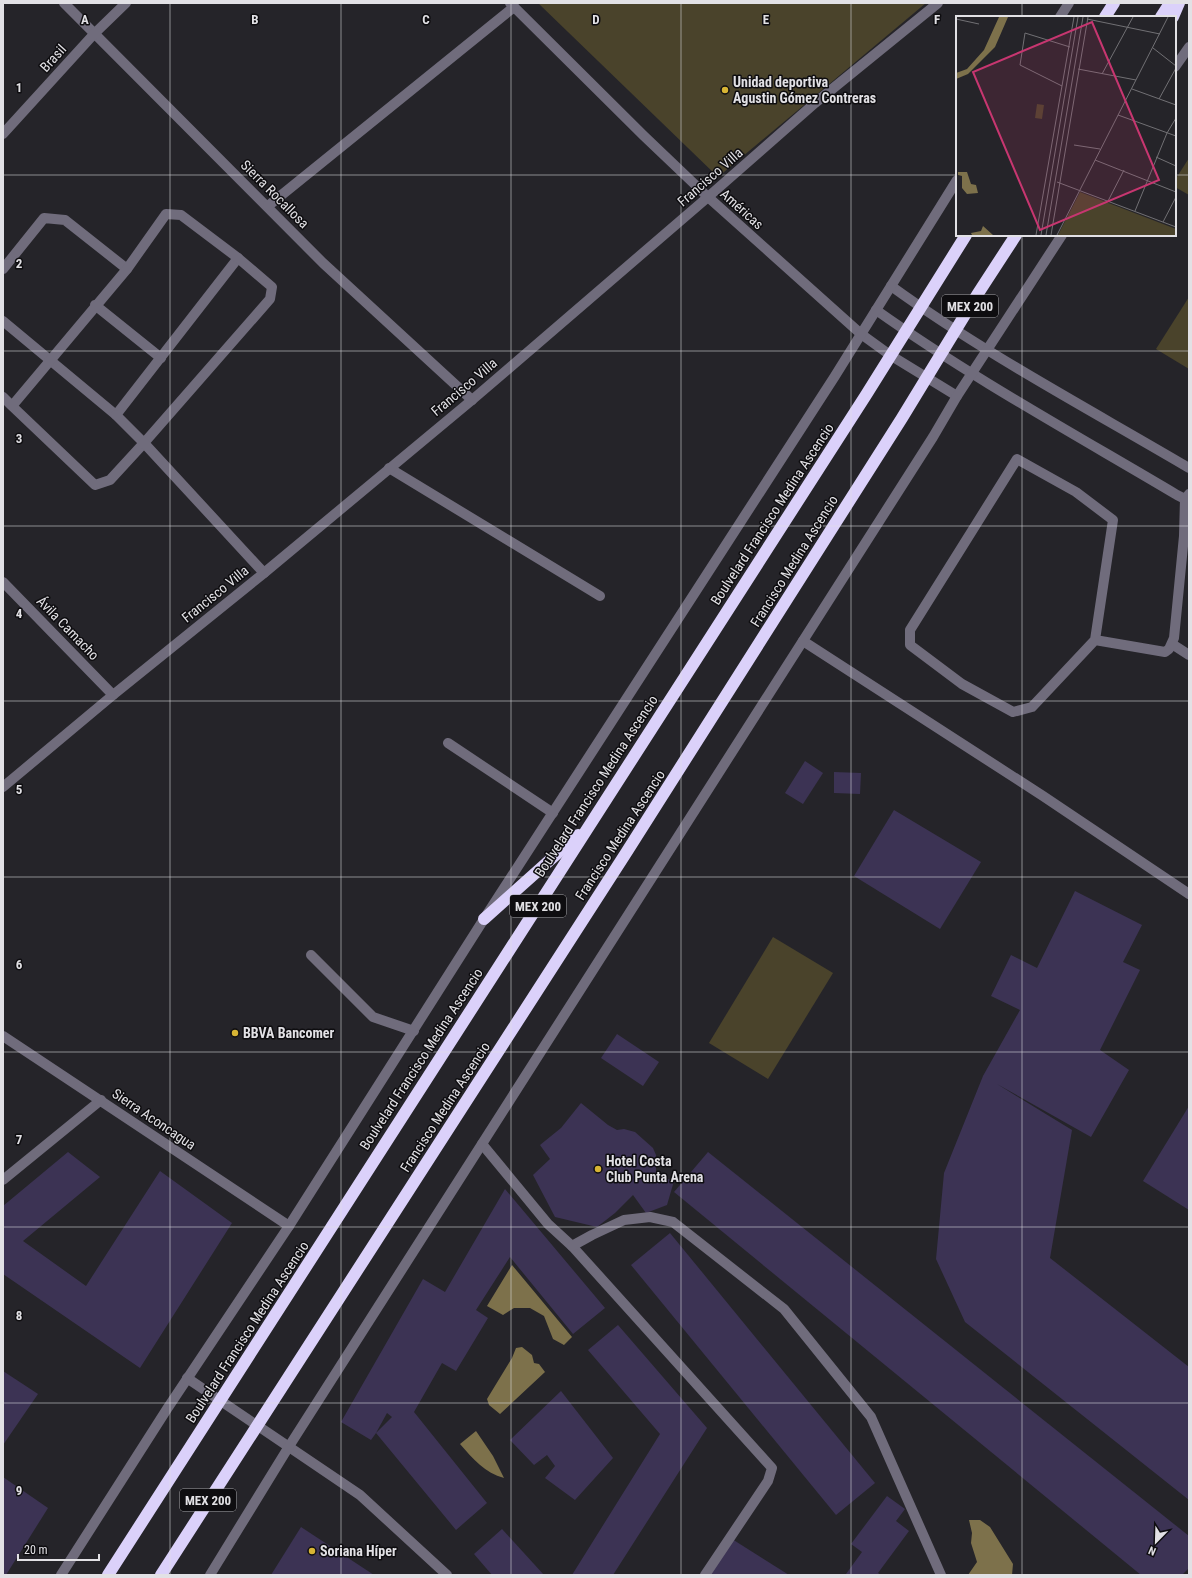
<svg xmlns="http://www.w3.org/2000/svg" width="1192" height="1578" viewBox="0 0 1192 1578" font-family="'Roboto Condensed',sans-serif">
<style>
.green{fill:#4a432b}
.water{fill:#7d714b}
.building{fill:#3c3354;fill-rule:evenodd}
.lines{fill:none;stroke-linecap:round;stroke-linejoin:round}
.minor{stroke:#706c7c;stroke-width:10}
.highway{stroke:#dbd1fa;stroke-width:12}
.grid{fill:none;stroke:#e2e1e5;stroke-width:1;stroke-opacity:0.55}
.poi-dot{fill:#d7b434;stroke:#0e0d10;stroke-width:1.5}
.labels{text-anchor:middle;stroke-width:3;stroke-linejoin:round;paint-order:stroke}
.shield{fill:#0e0d10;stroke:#a2a1a5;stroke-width:1}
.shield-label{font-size:13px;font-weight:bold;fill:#e2e1e5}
.street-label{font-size:14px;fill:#e2e1e5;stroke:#0e0d10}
.poi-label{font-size:14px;font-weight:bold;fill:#e2e1e5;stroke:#0e0d10;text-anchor:start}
.inset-road{fill:none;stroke:#717074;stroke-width:1}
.view{fill:#c73670;fill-opacity:0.15;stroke:#c73670;stroke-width:2}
.inset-edge{fill:none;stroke:#e2e1e5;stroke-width:2}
.grid-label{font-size:13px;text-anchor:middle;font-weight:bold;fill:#e2e1e5;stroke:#0e0d10;stroke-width:3;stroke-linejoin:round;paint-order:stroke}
</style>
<rect width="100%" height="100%" fill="#252429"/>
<g class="green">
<polygon points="538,3 926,3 718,177"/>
<polygon points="1189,158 1189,195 1175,187 1175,180"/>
<polygon points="1189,297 1189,369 1156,349"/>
<polygon points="773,937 833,973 768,1079 709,1043"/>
</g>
<g class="water">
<polygon points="512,1265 572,1337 564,1345 553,1339 544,1316 530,1308 514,1308 503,1315 487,1306"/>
<polygon points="522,1347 532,1355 534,1363 539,1364 545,1372 500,1414 489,1405 487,1399 512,1358 516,1348"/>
<path d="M476,1431L493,1456L504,1478C485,1473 473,1459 460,1444Z"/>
<polygon points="969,1520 980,1520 990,1527 1013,1564 1012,1575 968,1575 977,1562 971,1543 972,1533"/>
</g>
<g class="building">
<polygon points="805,761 823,773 803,804 785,793"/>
<polygon points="834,772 861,773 860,794 834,793"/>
<polygon points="894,810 981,862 940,929 854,876"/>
<polygon points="1075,891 1142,925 1123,962 1140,970 1100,1050 1129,1070 1091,1137 997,1084 1072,1130 1050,1258 1189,1367 1189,1500 965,1322 936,1259 944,1173 983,1076 1020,1010 991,996 1011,955 1037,968"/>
<polygon points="617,1034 659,1062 643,1086 601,1058"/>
<polygon points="581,1103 608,1125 617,1130 624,1129 635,1132 653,1148 656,1155 656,1175 674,1181 667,1205 646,1213 633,1195 615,1213 597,1227 555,1217 533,1175 550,1159 540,1145 561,1128"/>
<polygon points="1189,1106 1189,1210 1143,1181"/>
<polygon points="68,1152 100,1177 23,1241 86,1286 160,1171 232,1223 140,1368 3,1274 3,1206"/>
<polygon points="708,1152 1189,1536 1189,1568 1182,1575 1141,1575 674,1192"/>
<path d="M505,1189L605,1308L573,1334L510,1257L476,1310L488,1318L456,1371L442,1363L414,1412L487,1503L456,1530L376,1433L371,1440L341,1422L423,1279L445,1292ZM387,1413L392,1417L376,1433Z"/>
<polygon points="670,1233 875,1483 836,1515 631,1265"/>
<polygon points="618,1325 707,1428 613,1575 572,1575 660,1434 588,1350"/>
<polygon points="3,1371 38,1394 3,1445"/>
<polygon points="561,1391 613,1458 575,1500 545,1478 555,1466 547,1455 534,1465 510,1440"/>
<polygon points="3,1477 48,1508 6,1575 3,1575"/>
<polygon points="887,1496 905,1509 896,1521 909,1531 878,1573 881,1575 847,1575 846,1574 862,1552 851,1544"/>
<polygon points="301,1527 374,1575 271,1575"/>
<polygon points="502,1529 544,1575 492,1575 474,1554"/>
<polygon points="732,1539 789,1575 710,1575"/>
</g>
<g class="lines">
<g class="minor">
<polyline points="64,3 323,263 472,400"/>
<polyline points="510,3 644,136 708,197 861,334 890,355 957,396"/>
<polyline points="1060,17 1069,3"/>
<polyline points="1175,67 1189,47"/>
<polyline points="3,134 94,34 126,3"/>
<polyline points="268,206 514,7"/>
<polyline points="3,269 44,218 65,220 127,269"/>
<path d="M891,286C985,354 1089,409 1189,468"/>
<polyline points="95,305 161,358"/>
<path d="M876,310C972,378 1076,435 1177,495L1185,499"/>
<polyline points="3,321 116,415 238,258"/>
<polyline points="3,397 12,406 95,485 110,480 144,443 270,299 272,287 238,258 181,215 166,214 127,269 12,406"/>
<polyline points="116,415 144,443 264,573"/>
<polyline points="389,468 600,596"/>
<polyline points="3,582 113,695"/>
<polyline points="1095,640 1113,520 1076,492 1017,459 910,630 910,645 962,684 1013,712 1032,707 1095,640 1165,652 1169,649 1174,638 1184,536 1185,499 1189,494"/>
<polyline points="803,641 1043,796 1189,894"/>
<polyline points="1172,644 1189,655"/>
<polyline points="448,743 553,813"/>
<polyline points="3,787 113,695 264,573 472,400 708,197 815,103 938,3"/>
<polyline points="311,955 373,1017 414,1031"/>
<polyline points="3,1036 289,1226"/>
<polyline points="482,1144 548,1224 572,1246 772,1468 768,1481 705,1575"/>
<polyline points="3,1180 101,1100"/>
<polyline points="572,1246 592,1235 624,1220 650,1217 673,1222 784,1309 871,1417 941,1575"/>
<polyline points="187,1378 360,1495 447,1575"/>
<polyline points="61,1575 167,1409 289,1226 484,919 835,376 957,180"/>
<polyline points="210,1575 288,1448 933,437 957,396 1062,235"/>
</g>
<g class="highway">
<polyline points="1105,17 1114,3"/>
<polyline points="1161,17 1170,3"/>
<polyline points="1173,17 1179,3"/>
<polyline points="484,919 578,835"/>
<polyline points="108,1575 866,395 966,235"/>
<polyline points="161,1575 626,853 902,418 977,295 1016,235"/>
</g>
</g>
<path class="grid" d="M170,3V1575M341,3V1575M511,3V1575M681,3V1575M851,3V1575M1022,3V17M3,175H957M1175,175H1189M1022,235V1575M3,351H1189M3,526H1189M3,701H1189M3,877H1189M3,1052H1189M3,1227H1189M3,1403H1189"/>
<g class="poi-dot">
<circle cx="725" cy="90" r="4"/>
<circle cx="235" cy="1033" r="4"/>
<circle cx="598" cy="1169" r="4"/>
<circle cx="312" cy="1551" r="4"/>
</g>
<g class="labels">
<g class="shield">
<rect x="942" y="295" width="56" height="22" rx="3"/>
<rect x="510" y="895" width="56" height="22" rx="3"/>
<rect x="180" y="1489" width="56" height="22" rx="3"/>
</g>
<g class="shield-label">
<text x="970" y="311">MEX 200</text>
<text x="538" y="911">MEX 200</text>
<text x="208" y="1505">MEX 200</text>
</g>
<g class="street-label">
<text transform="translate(53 58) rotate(-48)" y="5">Brasil</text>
<text transform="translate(710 177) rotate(-41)" y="5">Francisco Villa</text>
<text transform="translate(275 194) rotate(45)" y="5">Sierra Rocallosa</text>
<text transform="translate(742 209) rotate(42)" y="5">Américas</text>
<text transform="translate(464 387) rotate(-40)" y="5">Francisco Villa</text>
<text transform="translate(772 514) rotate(-57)" y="5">Boulvelard Francisco Medina Ascencio</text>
<text transform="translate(794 561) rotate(-58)" y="5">Francisco Medina Ascencio</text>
<text transform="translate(215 594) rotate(-39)" y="5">Francisco Villa</text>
<text transform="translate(68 628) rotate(46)" y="5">Ávila Camacho</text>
<text transform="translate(596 786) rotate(-57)" y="5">Boulvelard Francisco Medina Ascencio</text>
<text transform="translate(620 835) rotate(-57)" y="5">Francisco Medina Ascencio</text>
<text transform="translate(421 1059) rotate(-57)" y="5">Boulvelard Francisco Medina Ascencio</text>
<text transform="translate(445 1107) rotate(-57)" y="5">Francisco Medina Ascencio</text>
<text transform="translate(154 1119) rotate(34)" y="5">Sierra Aconcagua</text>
<text transform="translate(247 1332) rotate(-57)" y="5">Boulvelard Francisco Medina Ascencio</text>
</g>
<g class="poi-label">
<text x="733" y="87">Unidad deportiva<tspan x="733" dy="16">Agustin Gómez Contreras</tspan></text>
<text x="243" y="1038">BBVA Bancomer</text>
<text x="606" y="1166">Hotel Costa<tspan x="606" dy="16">Club Punta Arena</tspan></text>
<text x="320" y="1556">Soriana Híper</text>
</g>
</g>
<g transform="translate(956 16)">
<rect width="220" height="220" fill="#252429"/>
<path d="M81,88L88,89L86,103L79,102ZM124,176L220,213V219H102Z" fill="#4a432b"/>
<path d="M43,1H52L39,31L12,58L0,63V57L11,53L28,34ZM2,156H11L15,168L20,169L22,177L11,178L6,172V160L2,159ZM27,210L37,219H16L15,217L25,215Z" fill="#7d714b"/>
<path class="inset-road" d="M0,3L23,8M131,3L204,18M197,32L220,50M122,53L180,64M146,58L177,1M106,70L64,49L69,17L114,31M176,73L220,89M203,83L220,52M162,99L220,120M118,129L144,133M200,141L220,150M139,144L220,176M101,166L220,211M152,185L168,154M179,195L211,117L220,102M207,206L220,181M80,219L118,1M85,219L122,1M90,219L127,1M95,219L132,1M101,219L212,1"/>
<path class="view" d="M136,6L203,164L84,214L17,56Z"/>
<rect width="220" height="220" class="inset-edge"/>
</g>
<g class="grid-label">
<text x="85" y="24">A</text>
<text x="255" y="24">B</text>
<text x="426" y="24">C</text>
<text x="596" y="24">D</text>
<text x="766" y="24">E</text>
<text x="937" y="24">F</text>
<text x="19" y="92">1</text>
<text x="19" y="268">2</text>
<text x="19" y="443">3</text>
<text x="19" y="618">4</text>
<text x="19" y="794">5</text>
<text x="19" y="969">6</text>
<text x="19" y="1144">7</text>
<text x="19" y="1320">8</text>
<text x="19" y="1495">9</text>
</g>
<rect width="1192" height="1578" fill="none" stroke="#e2e1e5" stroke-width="8"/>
<g transform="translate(1156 1542) rotate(203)" stroke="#0e0d10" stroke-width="3" paint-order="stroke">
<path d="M0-3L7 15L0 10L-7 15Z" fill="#e2e1e5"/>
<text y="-6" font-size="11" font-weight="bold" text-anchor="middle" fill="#e2e1e5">N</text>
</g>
<path d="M18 1554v6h81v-6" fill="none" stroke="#e2e1e5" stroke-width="2"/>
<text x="24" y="1554" font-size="12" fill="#e2e1e5" stroke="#0e0d10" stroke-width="3" paint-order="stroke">20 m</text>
</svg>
